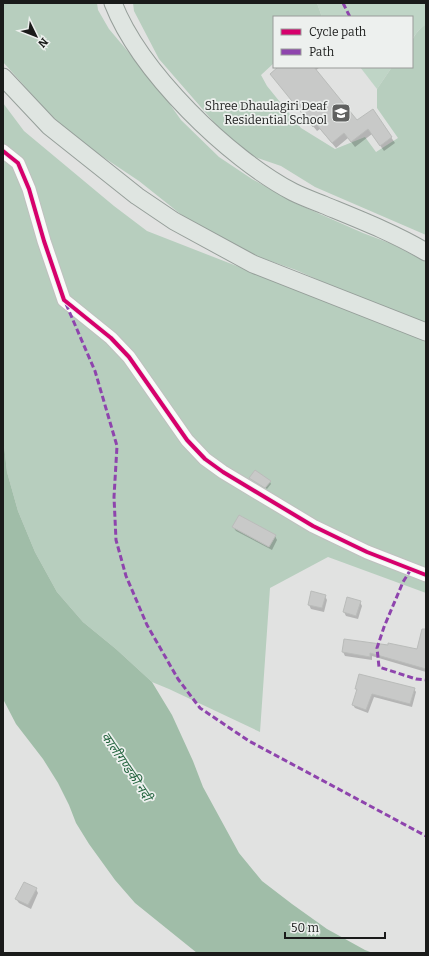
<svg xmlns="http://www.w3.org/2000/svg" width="429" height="956" viewBox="0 0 429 956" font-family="Bitter,'Noto Sans Devanagari',serif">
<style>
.green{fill:#bfd5c6}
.forest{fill:#b7cebe}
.water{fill:#a0bda8}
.shadow{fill:#0003}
.building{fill:#c8c9c8;stroke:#babcba}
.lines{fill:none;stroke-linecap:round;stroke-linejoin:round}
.minor-casing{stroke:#bfc0bf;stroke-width:15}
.major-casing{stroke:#969f9a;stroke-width:19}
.minor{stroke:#fafbfa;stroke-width:13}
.major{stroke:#dfe5e1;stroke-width:17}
.quiet{stroke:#8e44ad;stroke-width:3;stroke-dasharray:6 3;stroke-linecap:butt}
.cycleway-casing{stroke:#edf0ee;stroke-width:6}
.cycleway{stroke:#d6006c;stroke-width:4}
.labels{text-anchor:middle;stroke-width:3.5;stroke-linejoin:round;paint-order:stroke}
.poi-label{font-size:12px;fill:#1a1b1a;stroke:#edf0ee;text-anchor:end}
.water-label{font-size:13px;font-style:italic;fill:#22633d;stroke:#edf0ee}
</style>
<rect width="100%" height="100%" fill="#e1e2e1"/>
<g class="green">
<polygon points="317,3 426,3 426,24 418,31 412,39 412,17 322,17"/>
<polygon points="360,67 392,67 377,89"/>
</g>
<g class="forest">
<polygon points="3,3 97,3 98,10 109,29 157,86 181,120 219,157 252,179 295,203 363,233 392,244 426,262 426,324 379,307 296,270 228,246 198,228 139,181 76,139 45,109 3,62"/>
<path d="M133,3H317L322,17H274V63L261,75L267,86L301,128L335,149L365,137L376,152L398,138L377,108V89L392,67H412C412,45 407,39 426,24V235L315,187L281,166L249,155L219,128L159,59L134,11Z"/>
<polygon points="3,103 24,131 114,206 147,231 426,340 426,593 328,557 270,588 260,732 169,689 152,682 116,649 83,622 57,592 35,552 18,511 7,472 3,436"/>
</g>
<polygon class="water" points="3,436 7,472 18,511 35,552 57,592 83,622 116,649 152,682 172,715 193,761 203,787 239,853 262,881 292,904 327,929 365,950 373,953 197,953 135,903 115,880 89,844 76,823 69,805 58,783 43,759 16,724 3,699"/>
<g class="shadow">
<polygon points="280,67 320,67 315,71 357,122 373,111 395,143 384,151 372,134 355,147 348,138 336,148 320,129 317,131 275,79"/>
<polygon points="250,478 270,482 271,484 267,489"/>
<polygon points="233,527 275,536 277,540 272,550 236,531"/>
<polygon points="325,596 327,600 324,612 311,609 309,605"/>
<polygon points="360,602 362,606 358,619 346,616 344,612"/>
<polygon points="423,629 426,629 426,672 372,656 372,660 345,656 343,652 418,650"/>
<polygon points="356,688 414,689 416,692 412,707 374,697 368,713 355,708 353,705 358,692"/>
<polygon points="36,889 38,893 31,909 19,903 16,899"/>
</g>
<g class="building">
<polygon points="278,67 314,67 357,120 373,109 392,137 380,146 368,129 351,142 344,133 332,143 316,124 313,127 270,74"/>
<polygon points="255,470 271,481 265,488 249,478"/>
<polygon points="239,515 276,535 269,547 232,527"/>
<polygon points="311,591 326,595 322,608 308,605"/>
<polygon points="347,597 361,601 356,616 343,612"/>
<polygon points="422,629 426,629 426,669 370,653 370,657 342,652 344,639 388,645 388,643 417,649"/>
<polygon points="359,674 415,688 410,704 372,694 366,710 352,705 357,689 355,689"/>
<polygon points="24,882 37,888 28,905 15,899"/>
</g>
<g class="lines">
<defs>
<polyline id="minor" points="3,151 18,163 29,189 44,241 64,300 111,338 129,357 187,440 205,459 223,472 313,526 367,552 426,575"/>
<g id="major">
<path d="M113,3C140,72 228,158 293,192C303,197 314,201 324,205C358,219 394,233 426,252"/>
<polyline points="3,77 49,126 137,196 174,221 253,264 426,332"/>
</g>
</defs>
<use href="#minor" class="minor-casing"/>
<use href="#major" class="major-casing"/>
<use href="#minor" class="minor"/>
<use href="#major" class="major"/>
<g class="quiet">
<polyline points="343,3 350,17"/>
<polyline points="66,304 95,371 117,446 114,497 116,540 126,576 147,625 178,679 200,708 249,741 426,836"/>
<polyline points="411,569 403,582 384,627 377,648 379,667 416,679 426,680"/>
</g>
<defs>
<polyline id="cycleway" points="3,151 18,163 29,189 44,241 64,300 111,338 129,357 187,440 205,459 223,472 313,526 367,552 426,575"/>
</defs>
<use href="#cycleway" class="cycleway-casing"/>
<use href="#cycleway" class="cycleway"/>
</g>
<defs>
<symbol id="school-square" viewBox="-11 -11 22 22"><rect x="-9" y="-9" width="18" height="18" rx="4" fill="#606160" stroke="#edf0ee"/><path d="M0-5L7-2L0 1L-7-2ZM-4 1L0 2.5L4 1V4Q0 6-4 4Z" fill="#fff"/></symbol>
</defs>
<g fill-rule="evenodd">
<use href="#school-square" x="330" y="102" width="22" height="22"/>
</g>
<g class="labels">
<g class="poi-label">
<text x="327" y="110">Shree Dhaulagiri Deaf<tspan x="327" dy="14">Residential School</tspan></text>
</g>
<g class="water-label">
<text transform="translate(127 766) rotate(56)" y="5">कालीगण्डकी नदी</text>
</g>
</g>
<rect width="429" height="956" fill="none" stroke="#1a1b1a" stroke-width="8"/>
<rect x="273" y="16" width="140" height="52" fill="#edf0ee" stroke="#999b99"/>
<rect x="281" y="29" width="20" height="6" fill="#d6006c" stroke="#999b99"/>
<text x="309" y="36" font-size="12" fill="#1a1b1a">Cycle path</text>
<rect x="281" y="49" width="20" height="6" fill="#8e44ad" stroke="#999b99"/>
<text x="309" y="56" font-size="12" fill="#1a1b1a">Path</text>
<g transform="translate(36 36) rotate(133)" stroke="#edf0ee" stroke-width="3" paint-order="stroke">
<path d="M0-3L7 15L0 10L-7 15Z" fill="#1a1b1a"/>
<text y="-6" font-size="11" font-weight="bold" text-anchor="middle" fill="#1a1b1a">N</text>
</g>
<path d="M285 932v6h100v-6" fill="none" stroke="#1a1b1a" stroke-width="2"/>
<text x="291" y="932" font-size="12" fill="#1a1b1a" stroke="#edf0ee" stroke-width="3" paint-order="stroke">50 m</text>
</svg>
